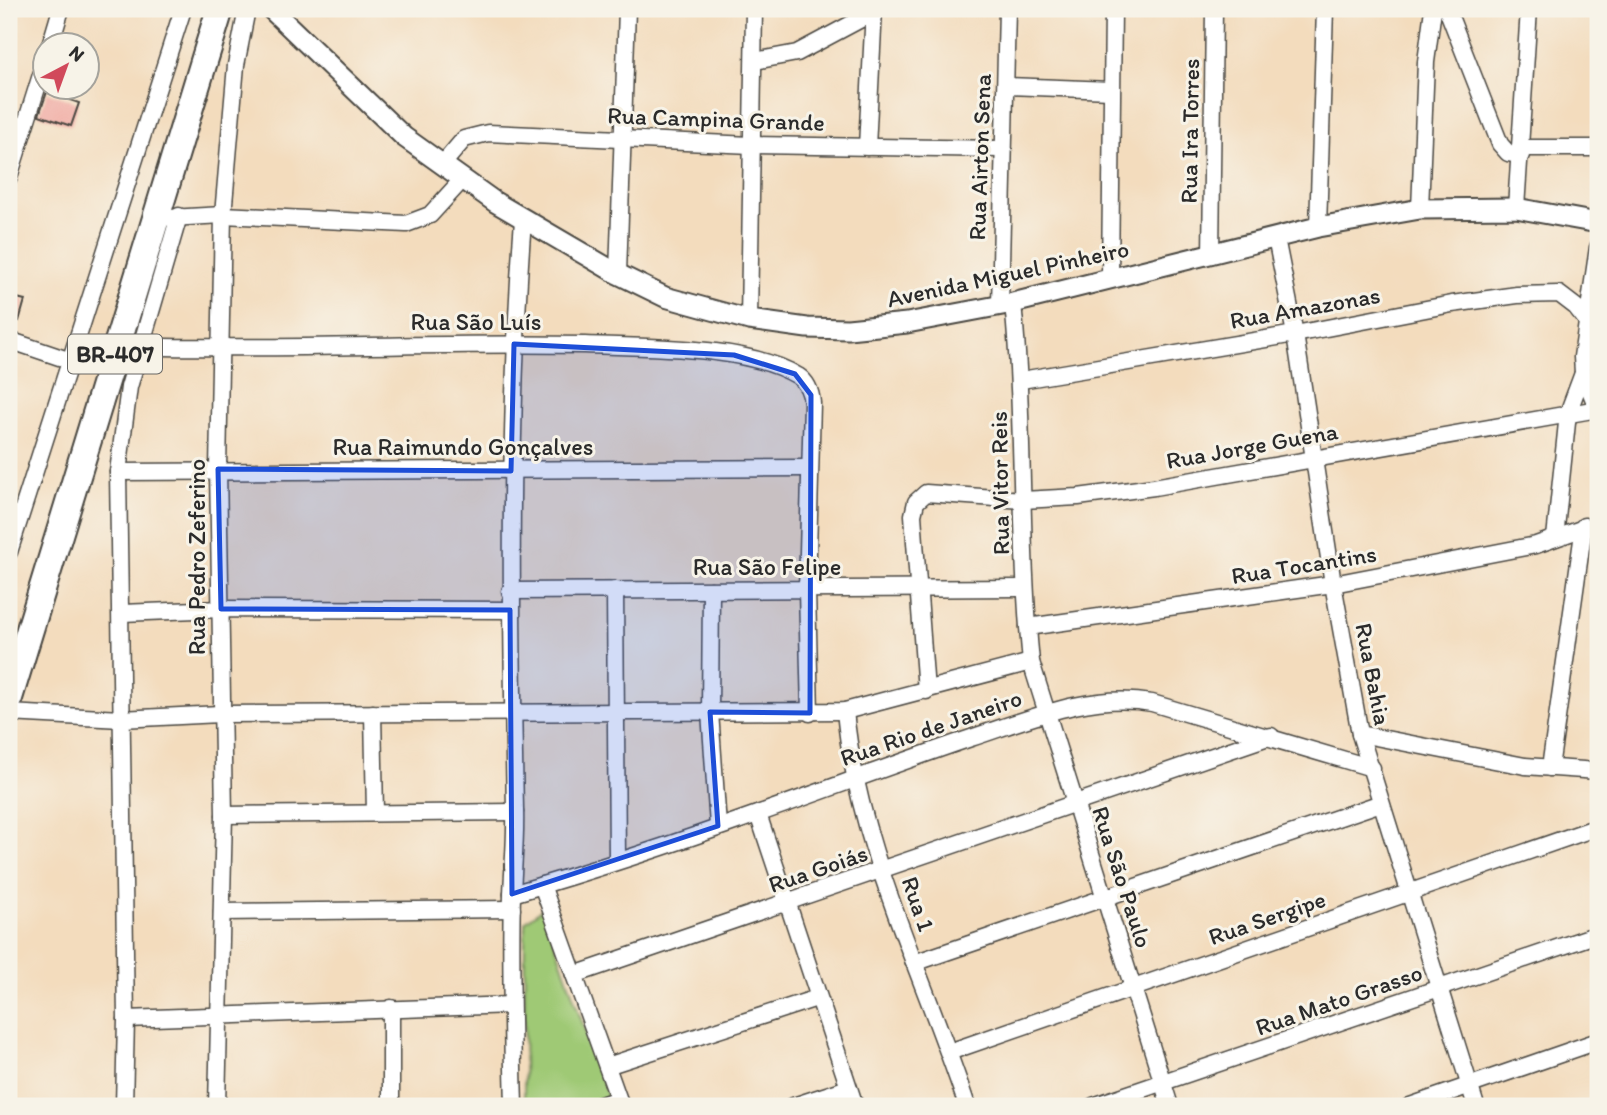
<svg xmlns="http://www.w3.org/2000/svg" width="1607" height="1115" viewBox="0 0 1607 1115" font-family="Itim,sans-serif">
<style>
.green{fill:#9fc975;stroke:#657a50;stroke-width:2}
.building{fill:#ef9a93}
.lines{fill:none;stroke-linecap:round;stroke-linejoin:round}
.minor-casing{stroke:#494641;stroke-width:19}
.tertiary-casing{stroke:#494641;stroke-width:23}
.trunk-casing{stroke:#494641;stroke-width:30}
.minor{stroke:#fff;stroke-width:16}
.tertiary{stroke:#fff;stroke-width:19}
.trunk{stroke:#fff;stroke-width:26}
.marked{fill:#1d4ed8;fill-opacity:0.2;stroke:#1d4ed8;stroke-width:5;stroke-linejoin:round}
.labels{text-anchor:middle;stroke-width:6;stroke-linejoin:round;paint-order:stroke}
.shield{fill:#f7f3e8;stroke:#686764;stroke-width:2}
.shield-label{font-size:23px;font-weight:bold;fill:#2b2b2b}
.street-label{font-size:24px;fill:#2b2b2b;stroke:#f7f3e8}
</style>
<rect width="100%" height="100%" fill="#f7f3e8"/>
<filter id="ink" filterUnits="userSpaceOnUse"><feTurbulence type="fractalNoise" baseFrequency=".0143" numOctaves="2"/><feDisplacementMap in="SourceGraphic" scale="14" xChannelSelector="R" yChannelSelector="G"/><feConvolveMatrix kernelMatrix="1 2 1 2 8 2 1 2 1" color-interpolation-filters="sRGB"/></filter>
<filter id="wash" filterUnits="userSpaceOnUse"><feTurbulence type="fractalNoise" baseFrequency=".00686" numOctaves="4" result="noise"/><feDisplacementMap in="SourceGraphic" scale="28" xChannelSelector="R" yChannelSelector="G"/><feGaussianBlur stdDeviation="1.57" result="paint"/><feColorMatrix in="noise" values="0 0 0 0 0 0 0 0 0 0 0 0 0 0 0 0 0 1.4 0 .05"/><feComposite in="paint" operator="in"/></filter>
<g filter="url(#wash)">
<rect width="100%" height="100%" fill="#f3dcbd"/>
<polygon class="green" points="543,908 608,1098 585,1106 524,1106 525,922"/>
<g id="blocks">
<g class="building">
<polygon points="47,92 79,103 71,126 39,115"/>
<polygon points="9,296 25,300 19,321 9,318"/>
</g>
</g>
</g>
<g filter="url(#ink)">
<use href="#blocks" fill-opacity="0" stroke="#494641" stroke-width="2"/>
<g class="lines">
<defs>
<g id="minor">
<polyline points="1447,9 1500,144 1508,153 1521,155"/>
<polyline points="50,46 61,9"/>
<polyline points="755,61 797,53 874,12"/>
<polyline points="1006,86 1111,90"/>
<polyline points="867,147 874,9"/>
<polyline points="1522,148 1598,148"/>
<polyline points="442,165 464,139 488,133 751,145 1001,149"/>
<polyline points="9,177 46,59"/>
<polyline points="1516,208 1529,9"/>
<polyline points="1420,209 1426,62 1433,9"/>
<polyline points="170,218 223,215 406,224 430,215 462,180"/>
<polyline points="1318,227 1325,9"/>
<polyline points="1276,238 1295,334 1333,584 1360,734 1476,1106"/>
<polyline points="1598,247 1582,357 1583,373 1598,410"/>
<polyline points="1211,255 1214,9"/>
<polyline points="618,274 627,9"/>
<polyline points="1110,277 1113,9"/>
<path d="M1013,303C1025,422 1019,542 1031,662L1170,1106"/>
<polyline points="1000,306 1007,9"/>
<polyline points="749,320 754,9"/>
<polyline points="9,340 71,361"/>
<path d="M118,346C273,351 429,342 585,345C643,347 748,345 798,376C807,382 811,392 812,403L807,590L810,713"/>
<polyline points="1021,380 1295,334 1452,304 1517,295 1559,294 1576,307 1587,321"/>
<polyline points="118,472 809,468"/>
<polyline points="1555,538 1568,413 1583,373"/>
<polyline points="9,552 183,9"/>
<polyline points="615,590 617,861"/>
<polyline points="711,590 710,712 718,826"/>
<polyline points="510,591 1024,588"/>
<polyline points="122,613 221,609 510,610"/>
<polyline points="1028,627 1333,584 1536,545 1598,523"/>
<polyline points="926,691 913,515 916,502 926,493 1023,500 1078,497 1154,487 1598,409"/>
<path d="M845,711C858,849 925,977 967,1106"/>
<polyline points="9,713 121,719 220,714 845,711 1031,662"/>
<polyline points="373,713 375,813"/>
<polyline points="1360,734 1525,766 1598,771"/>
<polyline points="1550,768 1584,526"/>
<polyline points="758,814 855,1106"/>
<polyline points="224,815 515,812"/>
<polyline points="542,885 621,1106"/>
<path d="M512,894C595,870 679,842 760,813C831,788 900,762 971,738C1029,719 1090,692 1152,703L1372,768"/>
<polyline points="222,912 512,909"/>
<polyline points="914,963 1381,803"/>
<polyline points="574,975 1271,736"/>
<polyline points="126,1019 511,1005"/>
<polyline points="949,1052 1598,827"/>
<polyline points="607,1066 817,998"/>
<polyline points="124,1106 126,1019 118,472 129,387 179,216"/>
<polyline points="217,1106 224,815 218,469 223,215 236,65 247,9"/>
<polyline points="391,1106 391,1008"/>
<path d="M514,1106C512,1035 510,965 512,894C513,866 516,837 515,809C511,612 508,417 523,220"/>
<polyline points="598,1106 618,1099"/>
<polyline points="793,1106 848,1088"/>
<polyline points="1093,1106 1598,934"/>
<polyline points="1410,1106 1598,1041"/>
</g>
<polyline id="tertiary" points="271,9 404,137 495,202 618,274 665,297 749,320 807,328 848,329 907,323 1013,303 1318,227 1420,209 1516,208 1598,223"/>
<polyline id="trunk" points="9,698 220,9"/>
</defs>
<use href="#minor" class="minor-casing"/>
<use href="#tertiary" class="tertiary-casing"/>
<use href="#trunk" class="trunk-casing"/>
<use href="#minor" class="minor"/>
<use href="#tertiary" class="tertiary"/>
<use href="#trunk" class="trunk"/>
</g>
</g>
<path class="marked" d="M514,344L734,355L795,374L811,395L810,713L710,712L718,826L512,894L510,610L221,609L218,469L511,471Z"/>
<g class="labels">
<rect class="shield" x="68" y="334.5" width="94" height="39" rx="5"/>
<g class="shield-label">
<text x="115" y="362">BR-407</text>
</g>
<g class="street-label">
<text transform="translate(716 119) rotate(2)" y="8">Rua Campina Grande</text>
<text transform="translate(1190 131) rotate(-89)" y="8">Rua Ira Torres</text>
<text transform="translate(980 157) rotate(-88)" y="8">Rua Airton Sena</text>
<text transform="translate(1008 274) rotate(-12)" y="8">Avenida Miguel Pinheiro</text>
<text transform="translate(1305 308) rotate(-10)" y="8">Rua Amazonas</text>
<text x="476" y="330">Rua São Luís</text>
<text transform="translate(1252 446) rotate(-10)" y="8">Rua Jorge Guena</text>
<text x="463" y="455">Rua Raimundo Gonçalves</text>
<text transform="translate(1000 483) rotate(-91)" y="8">Rua Vitor Reis</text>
<text transform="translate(197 557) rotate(-90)" y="8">Rua Pedro Zeferino</text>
<text transform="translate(1304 565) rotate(-9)" y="8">Rua Tocantins</text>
<text x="767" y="575">Rua São Felipe</text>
<text transform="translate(1373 674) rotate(79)" y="8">Rua Bahia</text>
<text transform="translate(931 728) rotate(-19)" y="8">Rua Rio de Janeiro</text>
<text transform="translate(818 869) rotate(-19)" y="8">Rua Goiás</text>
<text transform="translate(1122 877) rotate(72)" y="8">Rua São Paulo</text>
<text transform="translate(918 904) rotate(71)" y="8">Rua 1</text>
<text transform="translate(1267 918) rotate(-19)" y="8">Rua Sergipe</text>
<text transform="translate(1339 1000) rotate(-19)" y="8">Rua Mato Grasso</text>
</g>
</g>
<rect width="1607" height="1115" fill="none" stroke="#f7f3e8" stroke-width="35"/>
<g transform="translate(66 66) rotate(41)"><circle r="33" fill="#f7f3e8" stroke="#a5a39c" stroke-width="2"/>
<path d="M0-5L12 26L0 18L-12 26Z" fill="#d1495b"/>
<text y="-10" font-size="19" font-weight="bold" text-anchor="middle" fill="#2b2b2b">N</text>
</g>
</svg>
